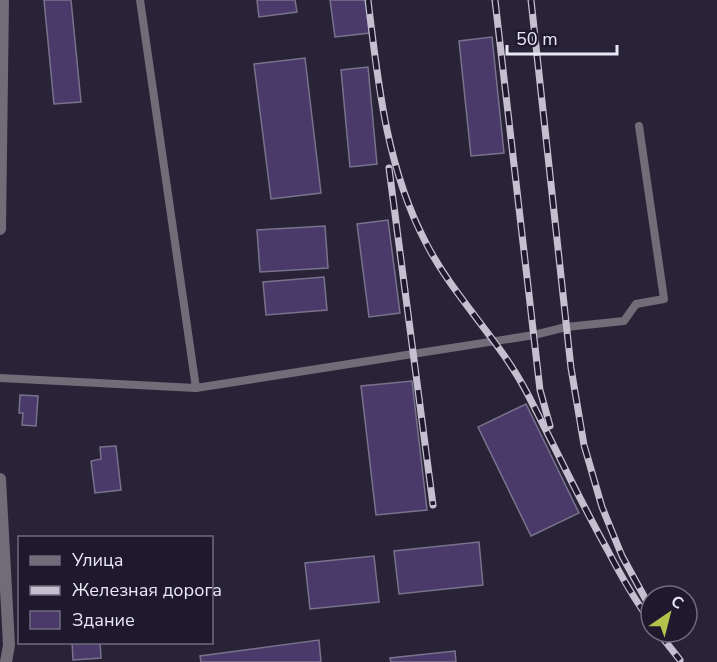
<svg xmlns="http://www.w3.org/2000/svg" width="717" height="662" viewBox="0 0 717 662" font-family="'Nunito Sans',sans-serif">
<style>
.building{fill:#493a6a;stroke:#79728c;stroke-width:1.5}
.lines{fill:none;stroke-linecap:round;stroke-linejoin:round}
.lane{stroke:#706d78;stroke-width:8}
.street{stroke:#706d78;stroke-width:12}
.rail-casing{stroke:#c4c0d0;stroke-width:7}
.rail{stroke:#1f192e;stroke-width:4.5;stroke-dasharray:14;stroke-linecap:butt}
</style>
<rect width="100%" height="100%" fill="#292338"/>
<g class="building">
<polygon points="44,0 71,0 81,102 54,104"/>
<polygon points="257,0 295,0 297,12 259,17"/>
<polygon points="330,0 366,0 370,33 335,37"/>
<polygon points="492,37 504,153 471,156 459,41"/>
<polygon points="305,58 321,193 271,199 254,64"/>
<polygon points="368,67 377,164 350,167 341,70"/>
<polygon points="388,220 400,313 369,317 357,224"/>
<polygon points="325,226 328,268 260,272 257,230"/>
<polygon points="324,277 327,310 266,315 263,282"/>
<polygon points="412,381 427,510 376,515 361,386"/>
<polygon points="20,395 38,396 36,426 22,425 23,413 19,413"/>
<polygon points="526,404 579,513 531,536 478,427"/>
<polygon points="116,446 121,490 95,493 91,461 101,459 100,447"/>
<polygon points="479,542 483,585 399,594 394,551"/>
<polygon points="374,556 379,602 310,609 305,563"/>
<polygon points="319,640 321,662 201,662 200,656"/>
<polygon points="72,642 100,642 101,658 73,660"/>
<polygon points="455,651 456,662 391,662 390,658"/>
</g>
<g class="lines">
<g class="lane">
<polyline points="140,0 196,388"/>
<polyline points="0,378 196,388 534,335 566,327 624,321 636,304 664,299 639,126"/>
</g>
<g class="street">
<polyline points="0,229 3,0"/>
<polyline points="0,479 9,645 6,662"/>
</g>
<defs>
<g id="rail">
<path d="M368,0C378,82 386,166 425,241C452,295 498,338 526,391C553,443 578,497 607,549C620,574 634,599 651,622"/>
<polyline points="495,0 540,390 550,426"/>
<polyline points="531,0 571,368 584,445 602,507 622,556 651,609"/>
<polyline points="389,168 433,505"/>
<polyline points="658,632 680,660"/>
</g>
</defs>
<use href="#rail" class="rail-casing"/>
<use href="#rail" class="rail"/>
</g>
<rect x="18" y="536" width="195" height="108" fill="#1f192e" stroke="#706b7e" stroke-width="1.5"/>
<rect x="30" y="556" width="30" height="9" fill="#706d78" stroke="#706b7e" stroke-width="1.5"/>
<text x="72" y="566" font-size="18" fill="#eae7f5">Улица</text>
<rect x="30" y="586" width="30" height="9" fill="#c4c0d0" stroke="#706b7e" stroke-width="1.5"/>
<text x="72" y="596" font-size="18" fill="#eae7f5">Железная дорога</text>
<rect x="30" y="611" width="30" height="18" fill="#493a6a" stroke="#706b7e" stroke-width="1.5"/>
<text x="72" y="626" font-size="18" fill="#eae7f5">Здание</text>
<g transform="translate(669 614) rotate(35)"><circle r="28" fill="#1f192e" stroke="#706b7e" stroke-width="1.5"/>
<path d="M0-4.5L10 22L0 15L-10 22Z" fill="#b2c34c"/>
<text y="-9" font-size="16" font-weight="bold" text-anchor="middle" fill="#eae7f5">С</text>
</g>
<path d="M507 45v9h110v-9" fill="none" stroke="#eae7f5" stroke-width="3"/>
<text x="516" y="45" font-size="18" fill="#eae7f5" stroke="#1f192e" stroke-width="4.5" paint-order="stroke">50 m</text>
</svg>
